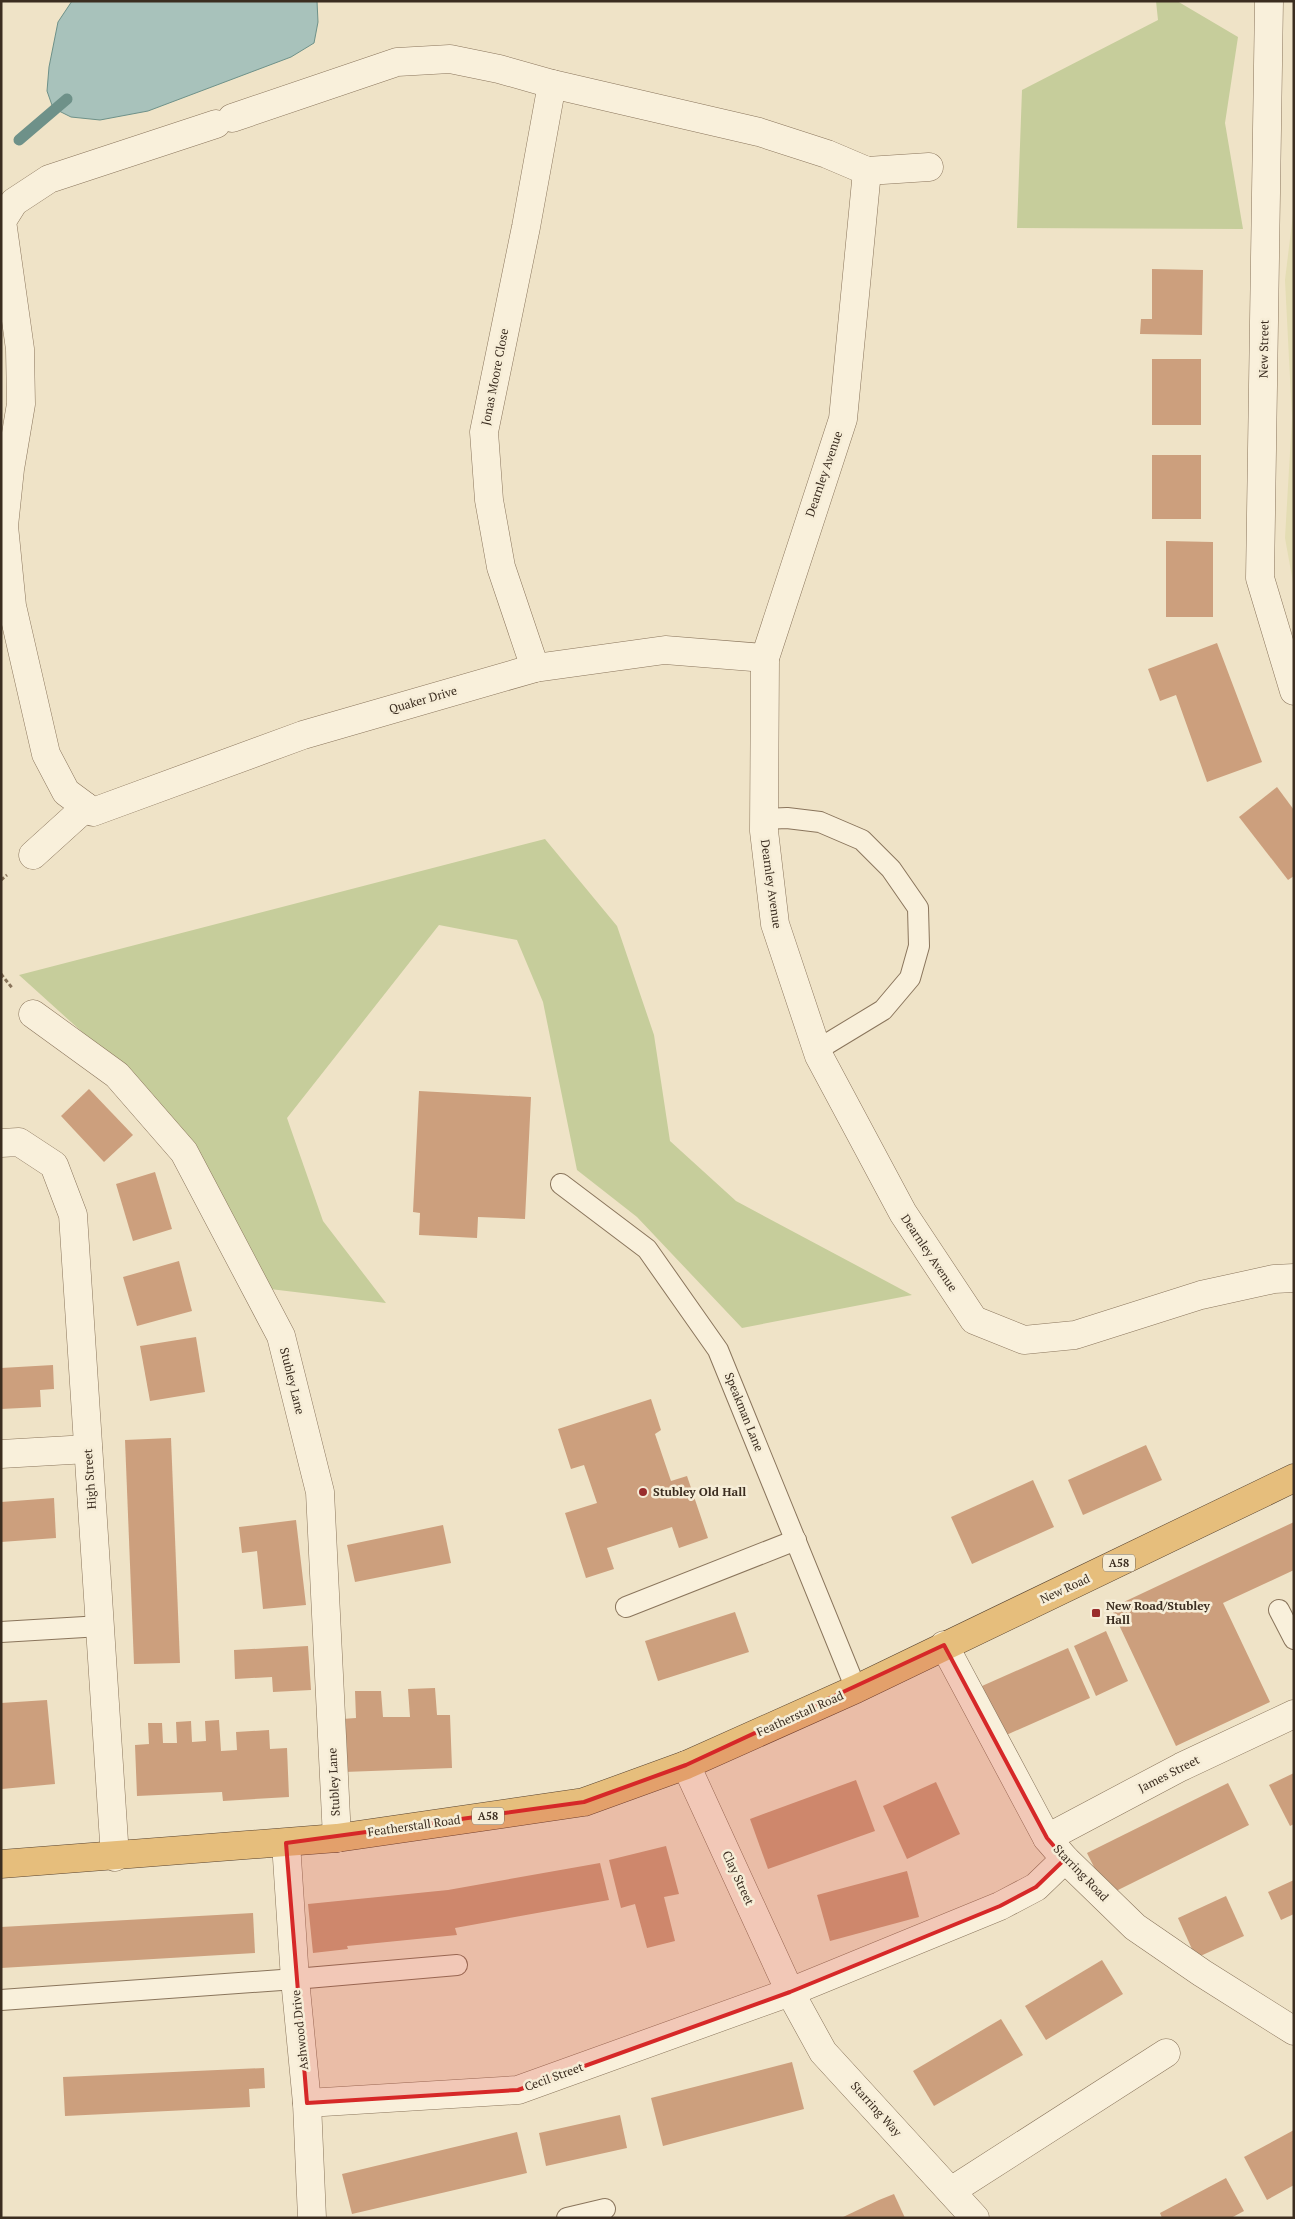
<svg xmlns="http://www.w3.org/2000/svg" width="1295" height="2219" viewBox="0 0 1295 2219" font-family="'PT Serif',serif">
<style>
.farmland{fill:#e4ddb4}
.green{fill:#c6cd9b}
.water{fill:#a8c2bb;stroke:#6e9189}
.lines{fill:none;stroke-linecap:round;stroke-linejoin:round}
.stream{stroke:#6e9189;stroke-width:11}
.building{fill:#cc9f7d}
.service-casing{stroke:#8a755c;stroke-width:22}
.minor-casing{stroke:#8a755c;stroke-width:29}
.trunk-casing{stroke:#584330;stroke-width:29}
.path{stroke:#8a755c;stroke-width:3;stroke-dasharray:4 2.5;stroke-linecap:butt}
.service{stroke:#f9f0db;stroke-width:20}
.minor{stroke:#f9f0db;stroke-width:28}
.trunk{stroke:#e6be7c;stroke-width:28}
.marked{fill:#d62828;fill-opacity:0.2;stroke:#d62828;stroke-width:4;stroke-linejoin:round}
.poi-dot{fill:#992d2c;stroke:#f6edd7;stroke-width:2}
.labels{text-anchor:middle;stroke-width:5;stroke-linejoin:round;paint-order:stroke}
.shield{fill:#f6edd7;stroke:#736757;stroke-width:1}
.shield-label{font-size:11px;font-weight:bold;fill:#3b2d20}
.street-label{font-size:12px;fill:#3b2d20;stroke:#f6edd7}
.poi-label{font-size:12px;font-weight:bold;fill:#3b2d20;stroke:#f6edd7;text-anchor:start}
</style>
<rect width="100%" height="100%" fill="#efe3c7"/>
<polygon class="farmland" points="1294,206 1294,588 1285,538 1292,418 1285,280"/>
<g class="green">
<polygon points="1156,1 1177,1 1238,37 1225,123 1243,229 1017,228 1022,90 1158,20"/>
<polygon points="545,839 617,926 654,1035 670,1141 736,1201 912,1295 742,1328 637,1217 577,1170 543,1002 517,940 439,925 287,1118 323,1221 386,1303 270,1289 112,1059 19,975"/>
</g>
<polygon class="water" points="72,1 317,1 318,22 314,43 291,57 148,111 100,120 71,117 53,108 47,91 49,67 58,22"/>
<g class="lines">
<polyline class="stream" points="19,140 67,99"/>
</g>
<g class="building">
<polygon points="1152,269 1203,270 1202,335 1140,334 1141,319 1152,319"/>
<rect x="1152" y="359" width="49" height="66"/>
<rect x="1152" y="455" width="49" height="64"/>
<polygon points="1166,541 1213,542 1213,617 1166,617"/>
<polygon points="1217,643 1262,762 1207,782 1176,695 1160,701 1148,669"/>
<polygon points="1277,787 1294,810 1294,876 1288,880 1239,817"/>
<polygon points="89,1089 133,1135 104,1162 61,1116"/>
<polygon points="419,1091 531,1097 525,1219 478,1217 477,1238 419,1235 420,1213 413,1212"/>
<polygon points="155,1172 172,1229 133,1241 116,1184"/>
<polygon points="179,1261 192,1311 137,1326 123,1277"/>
<polygon points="196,1337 205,1392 150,1401 140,1346"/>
<polygon points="53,1365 54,1389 40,1390 41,1407 1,1409 1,1368"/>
<polygon points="651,1399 661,1430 655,1434 671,1481 687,1476 708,1538 679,1548 672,1527 607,1548 614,1569 586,1578 565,1513 597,1503 584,1465 571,1469 558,1429"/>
<polygon points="171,1438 180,1663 134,1664 125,1440"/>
<polygon points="1146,1445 1162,1480 1083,1515 1068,1480"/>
<polygon points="1033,1480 1054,1527 972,1564 951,1517"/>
<polygon points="54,1498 56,1538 1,1542 1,1502"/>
<polygon points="296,1520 306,1605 263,1609 257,1551 242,1553 239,1527"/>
<polygon points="1294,1522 1294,1570 1223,1603 1270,1702 1176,1746 1111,1608"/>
<polygon points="443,1525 451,1563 355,1582 347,1545"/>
<polygon points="735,1612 749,1652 658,1681 645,1641"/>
<polygon points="1106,1631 1128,1681 1096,1696 1074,1646"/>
<polygon points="308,1646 311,1690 273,1692 272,1677 235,1679 234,1650"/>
<polygon points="1068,1648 1090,1698 1004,1736 982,1686"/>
<polygon points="435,1688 437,1715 450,1715 452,1768 344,1772 342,1719 356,1718 355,1691 381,1691 383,1717 410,1717 408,1689"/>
<polygon points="47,1700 55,1784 2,1789 1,1703"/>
<polygon points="219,1720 221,1751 237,1750 236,1732 252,1731 269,1730 270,1749 287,1748 289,1797 223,1801 222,1792 137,1796 135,1745 149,1744 148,1723 162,1723 163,1743 177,1743 176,1722 191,1721 192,1742 206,1741 205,1721"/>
<polygon points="1294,1773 1294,1824 1290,1826 1269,1785"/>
<polygon points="856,1780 875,1831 768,1869 750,1819"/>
<polygon points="936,1782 960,1834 907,1859 883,1806"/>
<polygon points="1228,1783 1249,1825 1108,1895 1087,1853"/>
<polygon points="666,1846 679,1894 664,1897 675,1941 647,1948 635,1904 621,1908 609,1860"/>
<polygon points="600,1863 609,1900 455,1928 457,1935 347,1946 348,1949 313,1953 308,1904 448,1890"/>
<polygon points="907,1871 919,1917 830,1941 817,1895"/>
<polygon points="1294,1880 1294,1914 1281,1920 1268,1892"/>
<polygon points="1226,1896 1244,1936 1196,1958 1178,1918"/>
<polygon points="253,1913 255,1953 1,1968 1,1927"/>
<polygon points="1102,1960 1123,1994 1046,2040 1025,2006"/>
<polygon points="1001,2019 1023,2055 934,2106 913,2071"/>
<polygon points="792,2062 804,2109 663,2146 651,2098"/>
<polygon points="264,2068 265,2088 249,2089 250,2107 65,2116 63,2077"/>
<polygon points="620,2115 627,2148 546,2166 539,2133"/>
<polygon points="1294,2130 1294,2185 1267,2200 1244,2157"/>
<polygon points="517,2132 527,2173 352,2214 342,2174"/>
<polygon points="1226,2178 1244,2211 1231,2218 1162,2218 1160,2213"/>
<polygon points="894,2194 905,2218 841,2218 879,2200"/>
</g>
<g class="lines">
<defs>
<g id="service">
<polyline points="764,819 787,818 820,822 862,840 891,869 918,908 919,946 910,978 883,1010 817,1050"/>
<polyline points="561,1184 647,1249 718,1350 856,1689"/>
<polyline points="626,1607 796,1540"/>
<polyline points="1279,1610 1294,1639"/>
<polyline points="1,1632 101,1626"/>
<polyline points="1,2000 295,1979 457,1965"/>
<polyline points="567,2218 605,2209"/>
</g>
<g id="minor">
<polyline points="1269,1 1260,578 1294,691"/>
<polyline points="232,118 397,62 450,59 499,69 552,84 759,132 827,154 867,171 929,167"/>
<polyline points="216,124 49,179 14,202 2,221 20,349 21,404 10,469 4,526 12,606 46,754 66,792 93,812 303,735 535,668 665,650 765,658"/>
<polyline points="867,171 843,419 765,658 764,831 775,924 819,1056 903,1213 974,1320 1024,1340 1075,1335 1201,1295 1274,1279 1294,1278"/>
<polyline points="535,668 501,567 489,500 484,432 526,227 552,84"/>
<polyline points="33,855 86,807"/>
<polyline points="33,1014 117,1075 184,1152 281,1336 320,1492 337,1838"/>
<polyline points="1,1143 19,1142 54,1165 73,1215 115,1857"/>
<polyline points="1,1454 88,1449"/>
<polyline points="944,1645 1047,1838 1065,1859 1135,1927 1202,1973 1294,2031"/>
<polyline points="686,1765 790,1992 823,2052 975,2218"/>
<polyline points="1047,1838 1181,1767 1294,1714"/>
<polyline points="286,1843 295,1979 307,2103 312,2218"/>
<polyline points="307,2103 518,2090 790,1992 1000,1906 1036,1887 1065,1859"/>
<polyline points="951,2191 1166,2053"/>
</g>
<polyline id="trunk" points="1,1864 337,1838 584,1802 686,1765 856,1689 1294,1478"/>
</defs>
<use href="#service" class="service-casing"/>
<use href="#minor" class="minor-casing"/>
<use href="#trunk" class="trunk-casing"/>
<g class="path">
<polyline points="1,880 7,875"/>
<polyline points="1,974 13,989"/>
</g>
<use href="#service" class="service"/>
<use href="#minor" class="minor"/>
<use href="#trunk" class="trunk"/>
</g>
<path class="marked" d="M944,1645L1047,1838L1065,1859L1036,1887L1000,1906L790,1992L518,2090L307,2103L286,1843L584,1802L686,1765Z"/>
<g class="poi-dot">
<circle cx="643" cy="1492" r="5"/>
<rect x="1091" y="1608" width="10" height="10" rx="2.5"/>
</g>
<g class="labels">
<g class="shield">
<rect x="1103" y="1554.5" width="32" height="17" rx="4"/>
<rect x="472" y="1807.5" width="32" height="17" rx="4"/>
</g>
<g class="shield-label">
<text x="1119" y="1567">A58</text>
<text x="488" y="1820">A58</text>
</g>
<g class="street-label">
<text transform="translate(1264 349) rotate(-89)" y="4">New Street</text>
<text transform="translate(495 377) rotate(-79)" y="4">Jonas Moore Close</text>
<text transform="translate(824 474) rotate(-71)" y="4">Dearnley Avenue</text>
<text transform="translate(423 700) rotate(-16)" y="4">Quaker Drive</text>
<text transform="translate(771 884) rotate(82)" y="4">Dearnley Avenue</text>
<text transform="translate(929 1253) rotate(56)" y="4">Dearnley Avenue</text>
<text transform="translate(292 1381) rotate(76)" y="4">Stubley Lane</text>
<text transform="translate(744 1412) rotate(68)" y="4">Speakman Lane</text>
<text transform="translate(90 1479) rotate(-94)" y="4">High Street</text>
<text transform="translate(1065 1589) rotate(-25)" y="4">New Road</text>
<text transform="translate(800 1714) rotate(-24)" y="4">Featherstall Road</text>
<text transform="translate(1169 1774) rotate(-27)" y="4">James Street</text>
<text transform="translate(334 1782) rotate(-93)" y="4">Stubley Lane</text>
<text transform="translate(414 1826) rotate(-8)" y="4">Featherstall Road</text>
<text transform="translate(1081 1873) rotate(46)" y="4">Starring Road</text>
<text transform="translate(738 1878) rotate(65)" y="4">Clay Street</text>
<text transform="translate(300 2030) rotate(-96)" y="4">Ashwood Drive</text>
<text transform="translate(554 2077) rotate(-20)" y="4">Cecil Street</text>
<text transform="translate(876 2109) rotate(48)" y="4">Starring Way</text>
</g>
<g class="poi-label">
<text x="653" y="1496">Stubley Old Hall</text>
<text x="1106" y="1610">New Road/Stubley<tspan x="1106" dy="14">Hall</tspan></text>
</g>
</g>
<rect width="1295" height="2219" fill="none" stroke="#3b2d20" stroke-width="5"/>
</svg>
